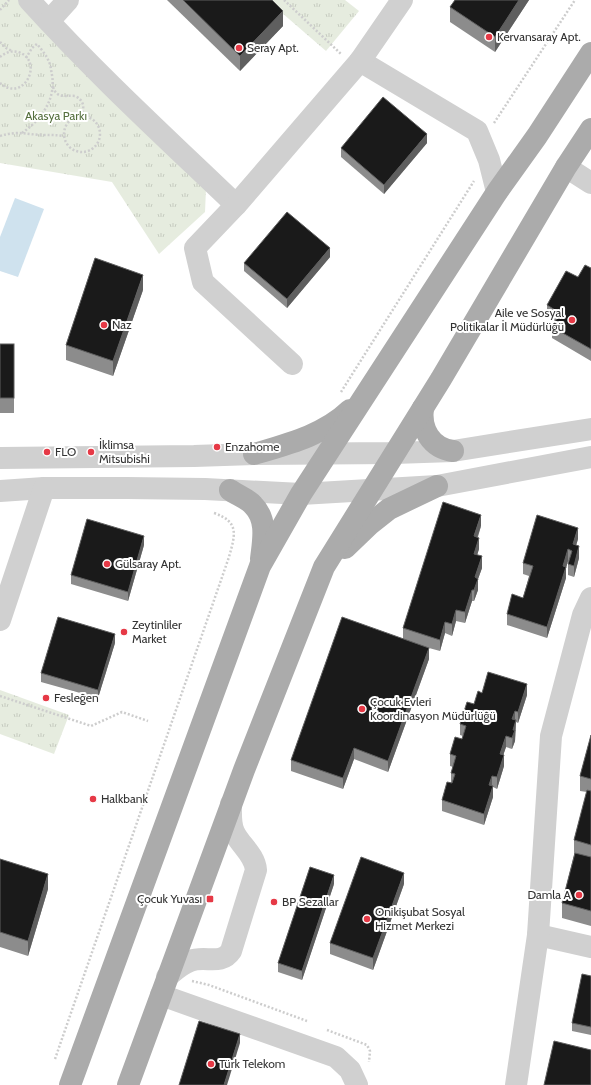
<svg xmlns="http://www.w3.org/2000/svg" width="591" height="1085" viewBox="0 0 591 1085" font-family="Cabin,sans-serif">
<style>
.grass{fill:url(#grass-tufts)}
.water{fill:#cfe2ee}
.lines{fill:none;stroke-linecap:round;stroke-linejoin:round}
.path{stroke:#cdcdcd;stroke-width:2.5;stroke-dasharray:2 2;stroke-linecap:butt}
.minor{stroke:#d0d0d0;stroke-width:22}
.major{stroke:#ababab;stroke-width:22}
.wall{fill:#8c8c8c}
.shaded-wall{fill:#5f5f5f}
.building{fill:#1a1a1a;stroke:#5f5f5f}
.poi-dot{fill:#e63946;stroke:#fff;stroke-width:1.5}
.labels{text-anchor:middle;stroke-width:4;stroke-linejoin:round;paint-order:stroke}
.poi-label{font-size:12px;fill:#333;stroke:#fff;text-anchor:start}
.park-label{font-size:12px;fill:#56703f;stroke:#fff}
</style>
<defs>
<pattern id="grass-tufts" width="24" height="20" patternUnits="userSpaceOnUse"><rect width="24" height="20" fill="#e6ecdf"/><path d="M3 7l-1-3M5 7V3M7 7l1-3M15 17l-1-3M17 17v-4M19 17l1-3" fill="none" stroke="#c6cbc0"/></pattern>
</defs>
<rect width="100%" height="100%" fill="#fff"/>
<g class="grass">
<polygon points="0,0 22,0 206,189 205,212 159,254 112,182 0,163"/>
<polygon points="267,0 345,0 359,11 326,51"/>
<polygon points="0,690 69,715 54,754 0,734"/>
</g>
<polygon class="water" points="15,198 44,209 18,277 0,271 0,237"/>
<g class="lines">
<g class="path">
<polyline points="284,0 341,54"/>
<polyline points="0,10 9,0"/>
<polyline points="0,42 6,48 12,51"/>
<path d="M0,57C5,53 11,50 18,52C45,60 24,104 0,83"/>
<polyline points="26,58 32,48 38,43"/>
<path d="M53,87C57,99 65,95 75,96C84,100 86,109 79,116"/>
<circle cx="82" cy="134" r="18"/>
<polyline points="494,123 575,0"/>
<path d="M22,133C42,119 56,99 52,75C51,71 51,66 49,62C47,56 41,49 37,44"/>
<path d="M0,136C19,130 27,135 45,135C51,135 57,135 64,136"/>
<polyline points="341,392 474,181"/>
<polyline points="0,696 91,726 122,712 148,721"/>
<polyline points="192,981 209,985 307,1021"/>
<polyline points="327,1030 367,1045 370,1051 369,1062"/>
<path d="M55,1059L229,557C235,535 240,522 214,513"/>
</g>
<g class="minor">
<path d="M29,0C94,72 166,138 236,205"/>
<polyline points="49,21 68,0"/>
<polyline points="360,61 477,131 489,160 497,192"/>
<polyline points="566,167 591,183"/>
<polyline points="292,364 203,282 195,248 236,205 360,61 402,0"/>
<polyline points="0,458 194,456 254,454 394,453 453,451 591,429"/>
<polyline points="0,491 44,488 127,488 205,489 301,494 437,486 591,457"/>
<polyline points="0,620 44,488"/>
<polyline points="538,935 591,947"/>
<path d="M167,977C174,971 181,964 190,961C205,955 221,966 231,951L256,870C255,855 240,845 234,832C230,824 231,813 231,804"/>
<polyline points="161,995 336,1057 350,1070 357,1085"/>
<polyline points="516,1085 538,935 551,736 583,615 591,598"/>
</g>
<g class="major">
<path d="M423,408C420,429 431,448 453,451"/>
<path d="M254,454C288,444 324,435 350,410"/>
<path d="M230,490C237,495 248,499 253,505C268,520 263,541 261,559"/>
<polyline points="345,548 370,524 389,509 437,486"/>
<polyline points="70,1085 260,566 301,494 497,192 537,136 591,53"/>
<polyline points="128,1085 244,770 324,567 441,379 566,167 591,129"/>
</g>
</g>
<g class="wall">
<polygon points="167,0 272,0 283,26 240,71"/>
<polygon points="455,0 529,0 495,52 450,22 450,7"/>
<polygon points="427,143 384,194 341,157 341,148"/>
<polygon points="330,257 287,308 244,271 244,263"/>
<polygon points="591,268 591,361 552,338 552,327 555,321 547,316 547,305 578,277"/>
<polygon points="143,290 113,376 66,360 66,345"/>
<rect x="0" y="344" width="14" height="69"/>
<polygon points="481,526 478,537 479,549 477,555 482,568 478,579 478,590 474,601 472,601 465,623 456,621 452,636 445,633 440,651 429,648 429,659 388,772 354,759 343,789 291,771 291,760 403,638 403,628"/>
<polygon points="578,539 576,545 579,558 574,577 568,575 568,564 569,561 568,561 566,568 566,578 547,638 507,625 507,614 523,598 529,576 523,574 523,563"/>
<polygon points="144,545 128,601 71,584 71,575"/>
<polygon points="115,643 98,698 41,682 41,673"/>
<polygon points="482,693 527,695 518,723 516,722 515,741 512,749 506,747 503,755 504,766 497,789 493,787 493,797 484,825 442,811 442,800 451,783 451,773 453,767 450,766 450,754 462,739 463,736 460,735 460,724"/>
<polygon points="591,735 591,926 562,918 562,903 574,855 574,840 587,792 580,791 580,776"/>
<polygon points="0,859 48,889 28,956 0,947"/>
<polygon points="334,884 302,980 278,972 278,963"/>
<polygon points="404,884 373,970 330,954 330,943"/>
<polygon points="591,976 591,1035 572,1031 572,1023"/>
</g>
<g class="shaded-wall">
<polygon points="519,0 529,0 495,52 495,37"/>
<polygon points="283,11 283,26 240,71 240,56"/>
<polygon points="427,134 427,143 384,194 384,185"/>
<polygon points="330,248 330,257 287,308 287,299"/>
<polygon points="143,275 143,290 113,376 113,361"/>
<polygon points="481,515 481,526 474,547 474,536"/>
<polygon points="578,528 578,539 573,556 573,544"/>
<polygon points="144,536 144,545 128,601 128,592"/>
<polygon points="479,538 479,549 474,565 474,554"/>
<polygon points="579,546 579,558 574,577 574,566"/>
<polygon points="568,549 568,561 566,568 566,578 547,638 547,627 563,566"/>
<polygon points="482,556 482,568 478,579 478,590 474,601 475,577"/>
<polygon points="472,590 472,601 465,623 465,612"/>
<polygon points="456,610 456,621 452,636 452,624"/>
<polygon points="445,622 445,633 440,651 440,640"/>
<polygon points="115,634 115,643 98,698 98,690"/>
<polygon points="429,648 429,659 388,772 388,761"/>
<polygon points="527,684 527,695 518,723 518,712"/>
<polygon points="515,711 515,722 512,719"/>
<polygon points="516,720 515,741 512,749 513,730"/>
<polygon points="506,736 506,747 500,765 500,754"/>
<polygon points="354,748 354,759 343,789 343,778"/>
<polygon points="504,755 504,766 497,789 497,777"/>
<polygon points="492,776 492,787 489,785"/>
<polygon points="493,786 493,797 484,825 484,814"/>
<polygon points="404,873 404,884 373,970 373,958"/>
<polygon points="48,874 48,889 28,956 28,941"/>
<polygon points="334,875 334,884 302,980 302,971"/>
<polygon points="240,1034 240,1043 227,1085 224,1085"/>
</g>
<g class="building">
<polygon points="183,0 272,0 283,11 240,56"/>
<polygon points="455,0 519,0 495,37 450,7"/>
<polygon points="383,97 427,134 384,185 341,148"/>
<polygon points="287,212 330,248 287,299 244,263"/>
<polygon points="95,258 143,275 113,361 66,345"/>
<polygon points="585,265 591,268 591,349 552,327 560,313 547,305 566,271 578,277"/>
<rect x="0" y="344" width="14" height="54"/>
<polygon points="443,502 481,515 474,536 479,538 474,554 482,556 475,577 478,579 474,590 472,590 465,612 456,610 452,624 445,622 440,640 403,628"/>
<polygon points="537,515 578,528 573,544 579,546 574,566 568,564 572,551 568,549 563,566 566,567 547,627 507,614 512,594 523,598 533,566 523,563"/>
<polygon points="87,519 144,536 128,592 71,575"/>
<polygon points="58,617 115,634 98,690 41,673"/>
<polygon points="342,617 429,648 388,761 354,748 343,778 291,760"/>
<polygon points="488,672 527,684 518,712 515,711 512,719 516,720 513,730 515,730 512,738 506,736 500,754 504,755 497,777 492,776 489,785 493,786 484,814 442,800 447,782 452,783 455,774 451,773 456,756 450,754 455,737 462,739 466,726 460,724 467,702 474,704 478,691 482,693"/>
<polygon points="591,735 591,779 580,776"/>
<polygon points="587,790 591,791 591,845 574,840"/>
<polygon points="575,853 591,857 591,911 562,903"/>
<polygon points="361,857 404,873 373,958 330,943"/>
<polygon points="0,859 48,874 28,941 0,932"/>
<polygon points="310,867 334,875 302,971 278,963"/>
<polygon points="582,974 591,976 591,1027 572,1023"/>
<polygon points="199,1021 240,1034 224,1085 179,1085"/>
<polygon points="554,1041 591,1050 591,1085 544,1085"/>
</g>
<g class="poi-dot">
<circle cx="489" cy="37" r="4"/>
<circle cx="239" cy="48" r="4"/>
<circle cx="572" cy="320" r="4"/>
<circle cx="104" cy="325" r="4"/>
<circle cx="217" cy="447" r="4"/>
<circle cx="47" cy="452" r="4"/>
<circle cx="91" cy="452" r="4"/>
<circle cx="107" cy="564" r="4"/>
<circle cx="124" cy="632" r="4"/>
<circle cx="46" cy="698" r="4"/>
<circle cx="362" cy="709" r="4"/>
<circle cx="93" cy="799" r="4"/>
<circle cx="579" cy="895" r="4"/>
<rect x="206" y="895" width="8" height="8" rx="2"/>
<circle cx="274" cy="902" r="4"/>
<circle cx="367" cy="919" r="4"/>
<circle cx="211" cy="1064" r="4"/>
</g>
<g class="labels">
<g class="poi-label">
<text x="497" y="41">Kervansaray Apt.</text>
<text x="247" y="52">Seray Apt.</text>
<text x="564" y="317" text-anchor="end">Aile ve Sosyal<tspan x="564" dy="14">Politikalar İl Müdürlüğü</tspan></text>
<text x="112" y="329">Naz</text>
<text x="99" y="449">İklimsa<tspan x="99" dy="14">Mitsubishi</tspan></text>
<text x="225" y="451">Enzahome</text>
<text x="55" y="456">FLO</text>
<text x="115" y="568">Gülsaray Apt.</text>
<text x="132" y="629">Zeytinliler<tspan x="132" dy="14">Market</tspan></text>
<text x="54" y="702">Fesleğen</text>
<text x="370" y="706">Çocuk Evleri<tspan x="370" dy="14">Koordinasyon Müdürlüğü</tspan></text>
<text x="101" y="803">Halkbank</text>
<text x="571" y="899" text-anchor="end">Damla A</text>
<text x="202" y="903" text-anchor="end">Çocuk Yuvası</text>
<text x="282" y="906">BP Sezallar</text>
<text x="375" y="916">Onikişubat Sosyal<tspan x="375" dy="14">Hizmet Merkezi</tspan></text>
<text x="219" y="1068">Türk Telekom</text>
</g>
<g class="park-label">
<text x="56" y="120">Akasya Parkı</text>
</g>
</g>
</svg>
